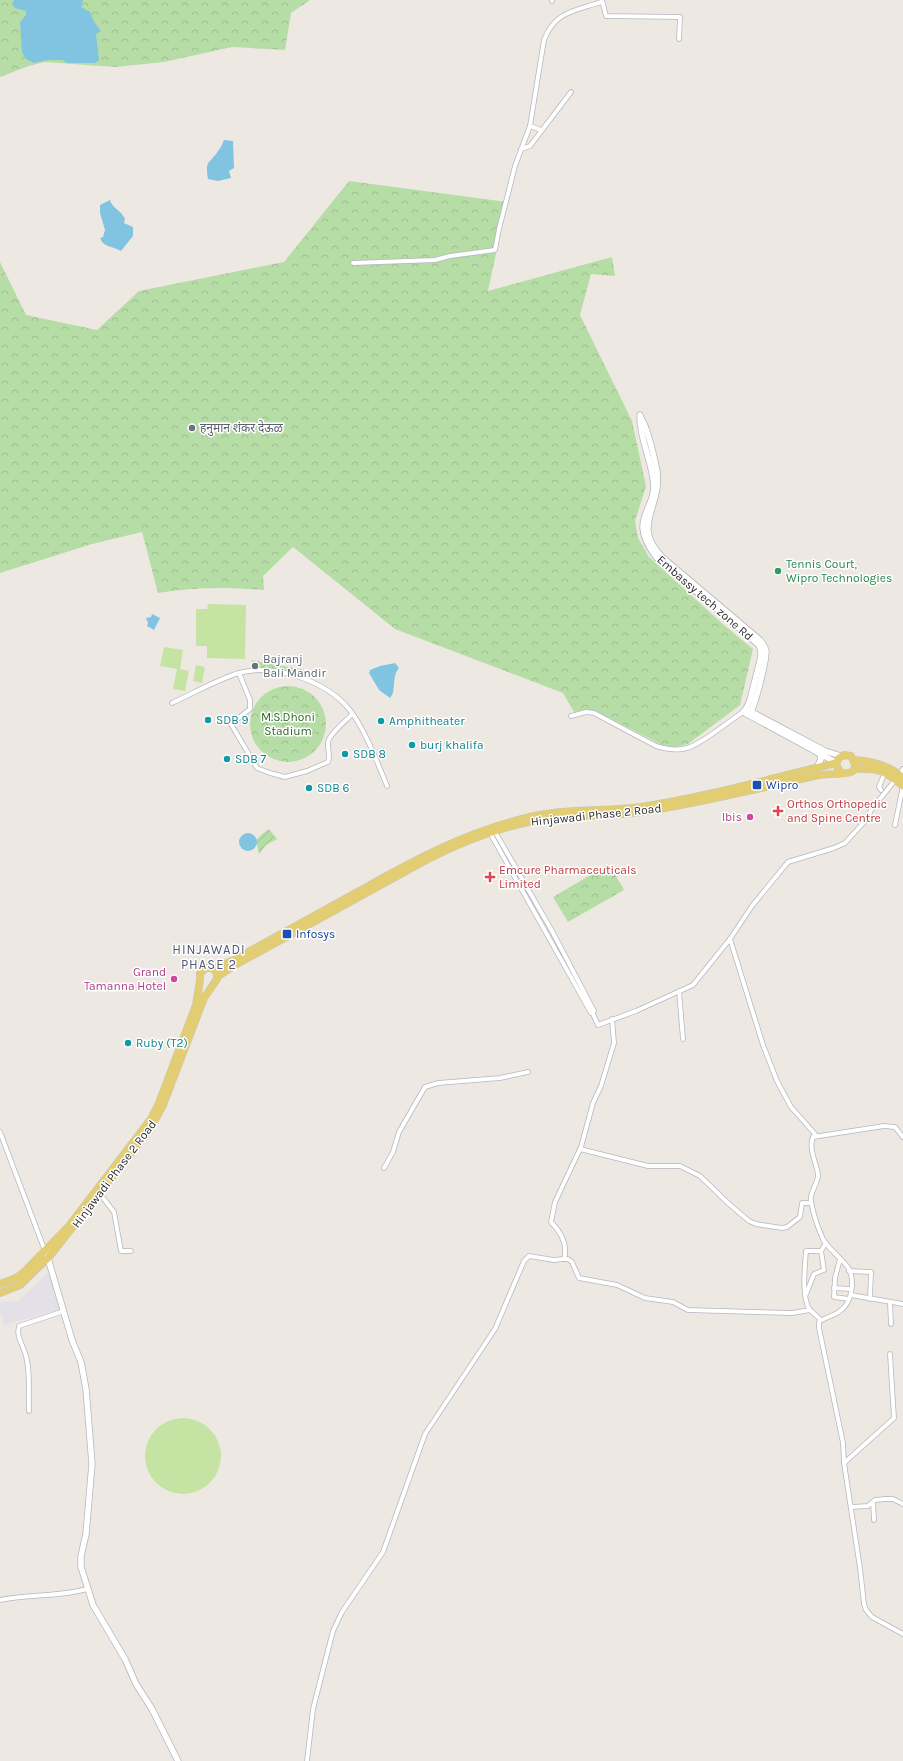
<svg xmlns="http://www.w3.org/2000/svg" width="903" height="1761" viewBox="0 0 903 1761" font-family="Karla,'Noto Sans Devanagari',sans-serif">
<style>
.industrial{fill:#e3e1e7}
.forest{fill:url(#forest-crowns)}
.garden{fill:url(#garden-furrows)}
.pitch{fill:#c5e3a2}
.water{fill:#81c4e2}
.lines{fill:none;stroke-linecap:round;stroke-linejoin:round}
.minor-casing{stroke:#b5b7bf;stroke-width:5.5}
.tertiary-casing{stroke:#b5b7bf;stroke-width:7}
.primary-casing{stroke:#c8c8c8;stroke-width:8}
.minor{stroke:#fff;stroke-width:4}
.tertiary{stroke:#fff;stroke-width:5.5}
.primary{stroke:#e2cd72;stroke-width:7}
.worship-dot{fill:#6b7280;stroke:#fff;stroke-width:1.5}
.leisure-dot{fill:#2e9e5b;stroke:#fff;stroke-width:1.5}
.culture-dot{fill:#0f9aa8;stroke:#fff;stroke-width:1.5}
.transit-dot{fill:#1a4fb4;stroke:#fff;stroke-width:1.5}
.health-dot{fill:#e0444e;stroke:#fff;stroke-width:1.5}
.hotel-dot{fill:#d1479c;stroke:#fff;stroke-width:1.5}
.labels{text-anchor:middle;stroke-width:3;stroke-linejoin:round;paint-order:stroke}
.worship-label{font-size:12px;fill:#5b616d;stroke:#fff;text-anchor:start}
.leisure-label{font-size:12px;fill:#27864d;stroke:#fff;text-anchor:start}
.street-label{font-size:12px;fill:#2d2d2d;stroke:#fff}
.park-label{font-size:12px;fill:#2e6424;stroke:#fff}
.culture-label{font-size:12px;fill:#0d838f;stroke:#fff;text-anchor:start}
.transit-label{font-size:12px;fill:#164399;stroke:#fff;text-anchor:start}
.health-label{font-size:12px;fill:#be3a42;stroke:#fff;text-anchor:start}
.hotel-label{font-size:12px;fill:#b23c85;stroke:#fff;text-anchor:end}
.neighbourhood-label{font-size:13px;letter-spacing:1px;fill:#52577a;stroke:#fff}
</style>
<defs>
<pattern id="forest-crowns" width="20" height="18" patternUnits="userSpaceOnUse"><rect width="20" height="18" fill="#b6dda5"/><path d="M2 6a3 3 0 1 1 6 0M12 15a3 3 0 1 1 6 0" fill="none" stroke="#9dbe8e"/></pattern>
<pattern id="garden-furrows" width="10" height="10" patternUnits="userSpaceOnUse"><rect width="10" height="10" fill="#b6dda5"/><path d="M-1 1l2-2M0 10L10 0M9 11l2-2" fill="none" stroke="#9dbe8e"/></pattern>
</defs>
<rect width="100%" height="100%" fill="#ede9e2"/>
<polygon class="industrial" points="51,1270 62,1309 4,1325 0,1311 0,1302 18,1301"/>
<g class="forest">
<polygon points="0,0 310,0 291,13 285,50 232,47 164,62 115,67 44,62 26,67 0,77"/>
<path d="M349,181L507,202L488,291L612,257L615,276L591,274L580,315L632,421L646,486L635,521L638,538L649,557L725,626L753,649L740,705L688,744L676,747L662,745L596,711L584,710L574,712L563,693L395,629L293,547L263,576L264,590C228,587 193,587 158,593L142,532L92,544L0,573V262L26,315L97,330L139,291L284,262Z"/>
<circle cx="288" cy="724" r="38"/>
<polygon points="609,864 624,890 568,922 553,897"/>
</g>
<g class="garden">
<polygon points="252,660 310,671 310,682 280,672 252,671"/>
<polygon points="269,829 277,839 266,845 259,854 256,840 262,834"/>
</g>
<g class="pitch">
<polygon points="208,604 246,605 245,659 207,658 207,646 196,646 196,609 207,609"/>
<polygon points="164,647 183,650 180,669 189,671 185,691 173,689 177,669 160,666"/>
<polygon points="196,665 205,667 202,683 193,681"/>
<circle cx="183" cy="1456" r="38"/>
</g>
<g class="water">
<polygon points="14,0 83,0 81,7 90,12 93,20 101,31 96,34 99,60 95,63 67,63 63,60 48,60 34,63 26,59 22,52 20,22 26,15 26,11 15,8 12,4"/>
<path d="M224,140L233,141L234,168L229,171L231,178L218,181L208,179C205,159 209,165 218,151C221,148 222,144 224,140Z"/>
<path d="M110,200C112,208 121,210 125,219L124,223L133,227V236L121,251C113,246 104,248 100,238L103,237L105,230L100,213V205Z"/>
<polygon points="152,614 160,618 154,630 147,626 148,623 146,618 151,617"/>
<path d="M395,663L399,668C391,677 397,691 390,698L379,690L369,673L370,670L380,666Z"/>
<circle cx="248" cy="842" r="9"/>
</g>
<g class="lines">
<defs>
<g id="minor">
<polyline points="602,0 606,16 680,17 679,39"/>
<polyline points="552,1 552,0"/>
<polyline points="530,126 541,130"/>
<polyline points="521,149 530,146 571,92"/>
<path d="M353,263L435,260L450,256L495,250L499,229L515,166L530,126L544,40C555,11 575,11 601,2"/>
<path d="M239,673L250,700V709L231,724L257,768L270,773L285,777L307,771L328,762C331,755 327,749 328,743C328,735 346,721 352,714"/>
<path d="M172,703C194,693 216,680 239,673C274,663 326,681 349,709C364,727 378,764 387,786"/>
<path d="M571,716L586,712L594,713L656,746C666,749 677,751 687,748C702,744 729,721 743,712"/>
<polyline points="900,774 903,769"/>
<polyline points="881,790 879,787 885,772"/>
<polyline points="895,825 903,786"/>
<polyline points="489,831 591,1013 594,1011 552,931 494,830"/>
<path d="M730,939L763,1045L777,1081L791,1107L815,1134C806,1146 817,1163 818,1175C818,1184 809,1193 811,1201C813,1213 818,1228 823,1239C828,1249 844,1260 849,1269C855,1281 852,1303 840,1311C834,1316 825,1317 819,1322V1328L843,1443L844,1463L860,1568L864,1604L866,1610L872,1617L903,1634"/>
<polyline points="679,991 683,1039"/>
<polyline points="592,1012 598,1025 636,1011 693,985 730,939 752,906 788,862 834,848 845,843 866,820 871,810 896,779"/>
<polyline points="0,1132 45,1251"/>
<polyline points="813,1137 884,1126 895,1127 903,1137"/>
<polyline points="580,1149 648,1166 680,1166 700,1176 729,1204 749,1221 756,1224 782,1228 787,1227 800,1217 802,1203 811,1203"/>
<polyline points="384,1168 393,1152 399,1132 425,1087 438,1083 500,1078 528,1072"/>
<polyline points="100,1194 114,1212 121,1251 131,1251"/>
<polyline points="564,1259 568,1259 572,1262 579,1278 617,1285 645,1298 673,1302 688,1310 792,1313 810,1310 821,1320"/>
<polyline points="840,1259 835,1278 834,1297 849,1299"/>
<polyline points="849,1271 871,1272 870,1299"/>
<polyline points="834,1288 851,1289"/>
<polyline points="806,1294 814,1274 824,1270 821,1251"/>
<polyline points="851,1295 903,1304"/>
<polyline points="890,1303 891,1324"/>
<path d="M810,1310C801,1298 805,1266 806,1251H821L826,1243"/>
<path d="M29,1411C28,1393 31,1370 25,1353C22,1343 16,1336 19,1326L64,1311"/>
<polyline points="844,1463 894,1418 890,1354"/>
<polyline points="873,1502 874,1520"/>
<polyline points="851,1507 868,1506 875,1500 885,1499 893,1499 903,1504"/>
<path d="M0,1600C29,1594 59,1597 87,1589"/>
<path d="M307,1761L313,1709L333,1631L342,1612L383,1552L425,1434L495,1329L524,1261L529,1256L554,1260L564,1259C568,1245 561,1232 551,1222L555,1202L581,1147L593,1103L601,1086L614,1043L612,1019"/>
</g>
<g id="tertiary">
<path d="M640,415C641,420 645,424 646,429C651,442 654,457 657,471C662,508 630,526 663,558L760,640C763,644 765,647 766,651C766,662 755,707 749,715"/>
<path d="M640,418C640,440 653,463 654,487C654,502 642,514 643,528C644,540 650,549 657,558L759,645L761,651V657L750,700L746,709"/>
<polyline points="743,712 746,709 825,751 841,756"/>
<polyline points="745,713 837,763"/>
<polyline points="817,768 821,759 820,753"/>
<polyline points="47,1255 72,1340 81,1362 86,1389 92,1464 86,1534 81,1556 81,1567 93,1605 125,1659 136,1684 152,1709 178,1761"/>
</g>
<g id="primary">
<path d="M854,760C872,761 889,765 903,778"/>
<path d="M854,769C878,768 885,770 903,786"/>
<path d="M213,969L232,961C276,937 319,913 363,889C415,860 463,834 522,819C561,808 601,812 641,807C707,797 772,778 836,763"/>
<path d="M217,977L235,965L428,859C464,841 506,824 547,819C579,815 610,816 641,812C701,803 760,788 819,775C825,774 848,774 851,772C854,771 855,768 855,764L851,756L844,755L838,759L836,765L841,773"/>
<path d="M0,1284L16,1278L23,1273L69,1226L151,1119L159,1103L196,1005L200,980V973L206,968C214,967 218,972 217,979L204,998L163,1105L150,1129L49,1257L20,1285L0,1293"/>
</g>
</defs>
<use href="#minor" class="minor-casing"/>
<use href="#tertiary" class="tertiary-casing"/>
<use href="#primary" class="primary-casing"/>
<use href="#minor" class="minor"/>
<use href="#tertiary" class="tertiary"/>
<use href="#primary" class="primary"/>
</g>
<g class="worship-dot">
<circle cx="192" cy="428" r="4"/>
<circle cx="255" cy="666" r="4"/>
</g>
<circle class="leisure-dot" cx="778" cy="571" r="4"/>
<g class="culture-dot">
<circle cx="208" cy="720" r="4"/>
<circle cx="381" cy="721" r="4"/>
<circle cx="412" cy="745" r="4"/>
<circle cx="345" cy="754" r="4"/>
<circle cx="227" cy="759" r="4"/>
<circle cx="309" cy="788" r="4"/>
<circle cx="128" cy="1043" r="4"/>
</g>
<g class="transit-dot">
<rect x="752" y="780" width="10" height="10" rx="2"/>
<rect x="282" y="929" width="10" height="10" rx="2"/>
</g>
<g class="health-dot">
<path d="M776 805h4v4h4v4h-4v4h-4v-4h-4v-4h4z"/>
<path d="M488 871h4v4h4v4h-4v4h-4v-4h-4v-4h4z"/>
</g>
<g class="hotel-dot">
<circle cx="750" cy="817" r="4"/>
<circle cx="174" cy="979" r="4"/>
</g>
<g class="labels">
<g class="worship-label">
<text x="200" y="432">हनुमान शंकर देऊळ</text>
<text x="263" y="663">Bajranj<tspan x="263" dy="14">Bali Mandir</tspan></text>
</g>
<g class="leisure-label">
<text x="786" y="568">Tennis Court,<tspan x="786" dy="14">Wipro Technologies</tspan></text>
</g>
<g class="street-label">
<text transform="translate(705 598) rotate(41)" y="4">Embassy tech zone Rd</text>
<text transform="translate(596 815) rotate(-6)" y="4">Hinjawadi Phase 2 Road</text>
<text transform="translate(114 1174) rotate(-53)" y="4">Hinjawadi Phase 2 Road</text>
</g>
<g class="park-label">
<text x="288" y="721">M.S.Dhoni<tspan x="288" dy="14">Stadium</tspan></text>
</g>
<g class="culture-label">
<text x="216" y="724">SDB 9</text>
<text x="389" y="725">Amphitheater</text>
<text x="420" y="749">burj khalifa</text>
<text x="353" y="758">SDB 8</text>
<text x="235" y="763">SDB 7</text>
<text x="317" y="792">SDB 6</text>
<text x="136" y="1047">Ruby (T2)</text>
</g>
<g class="transit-label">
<text x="766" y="789">Wipro</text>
<text x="296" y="938">Infosys</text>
</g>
<g class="health-label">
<text x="787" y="808">Orthos Orthopedic<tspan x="787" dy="14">and Spine Centre</tspan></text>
<text x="499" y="874">Emcure Pharmaceuticals<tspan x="499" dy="14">Limited</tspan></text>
</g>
<g class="hotel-label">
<text x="742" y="821">Ibis</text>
<text x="166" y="976">Grand<tspan x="166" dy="14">Tamanna Hotel</tspan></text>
</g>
<g class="neighbourhood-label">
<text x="209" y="954">HINJAWADI<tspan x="209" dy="15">PHASE 2</tspan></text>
</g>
</g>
</svg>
